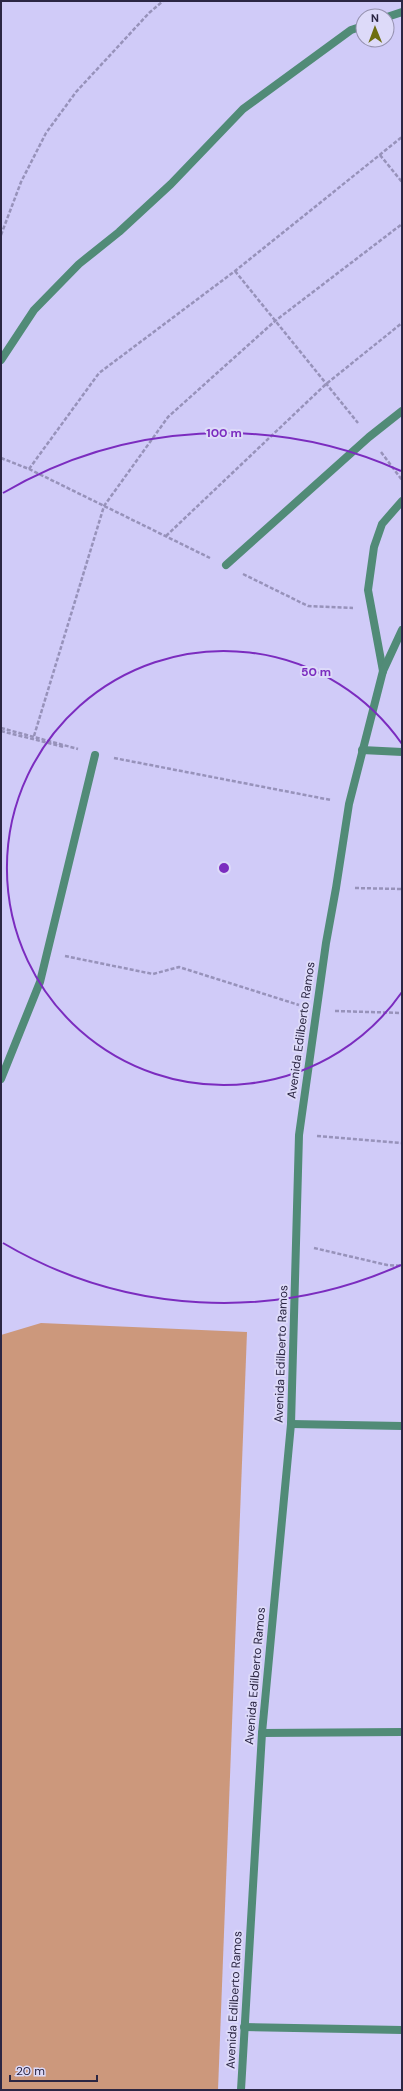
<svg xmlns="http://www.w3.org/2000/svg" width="403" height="2091" viewBox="0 0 403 2091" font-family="'DM Sans',sans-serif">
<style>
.green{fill:#cc987c}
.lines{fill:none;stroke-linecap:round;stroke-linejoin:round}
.path{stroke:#9792ba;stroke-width:2.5;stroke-dasharray:4 2;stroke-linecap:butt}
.street{stroke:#518b77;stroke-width:8}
.ring{fill:none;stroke:#7b2cbf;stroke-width:2}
.labels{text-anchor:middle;stroke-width:4;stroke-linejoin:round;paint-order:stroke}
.street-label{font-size:12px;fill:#2b2643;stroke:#dddaf9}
.centre{fill:#7b2cbf;stroke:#dddaf9;stroke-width:2}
.ring-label{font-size:12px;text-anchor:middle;font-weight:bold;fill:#7b2cbf;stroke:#dddaf9;stroke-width:4;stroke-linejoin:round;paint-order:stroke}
</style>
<rect width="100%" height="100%" fill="#d0cbf8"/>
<polygon class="green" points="41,1323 247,1332 218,2090 1,2090 1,1335"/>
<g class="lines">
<g class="path">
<polyline points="380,155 402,182"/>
<polyline points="1,235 21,182 46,133 76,92 149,13 163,1"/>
<polyline points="235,271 358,423"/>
<polyline points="381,452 402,480"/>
<polyline points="1,458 29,469 210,558"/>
<polyline points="29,469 99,373 235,271 402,137"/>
<polyline points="166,536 326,384 402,323"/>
<polyline points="243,574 308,606 353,608"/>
<polyline points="1,728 78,749"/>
<polyline points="1,731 64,747"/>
<polyline points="34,736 104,506 168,417 275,321 402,224"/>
<polyline points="114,758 331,800"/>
<polyline points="355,888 402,889"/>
<polyline points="65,956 153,974 179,967 299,1005"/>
<polyline points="335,1011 402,1013"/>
<polyline points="317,1136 402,1143"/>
<polyline points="314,1248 387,1265 402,1266"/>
</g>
<g class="street">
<polyline points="387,17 402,12"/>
<polyline points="1,360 34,310 79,264 119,232 171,184 243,109 351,30 363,26"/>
<polyline points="226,565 369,437 402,411"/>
<polyline points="383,671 368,590 374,547 382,524 402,501"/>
<polyline points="362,750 402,752"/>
<polyline points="1,1079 40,982 95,755"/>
<polyline points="291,1424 402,1426"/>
<polyline points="262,1733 402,1732"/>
<polyline points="244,2027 402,2030"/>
<polyline points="241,2090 262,1733 291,1424 299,1135 326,943 336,888 349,804 383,671 402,630"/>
</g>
</g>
<g class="ring">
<path d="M402 992A217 217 0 1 1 402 744"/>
<path d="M401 1265A435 435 0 0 1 3 1243M3 493A435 435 0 0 1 401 471"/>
</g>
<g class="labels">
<g class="street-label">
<text transform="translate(301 1030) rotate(-82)" y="4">Avenida Edilberto Ramos</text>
<text transform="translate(281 1354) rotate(-88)" y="4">Avenida Edilberto Ramos</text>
<text transform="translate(255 1676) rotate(-85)" y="4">Avenida Edilberto Ramos</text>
<text transform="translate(234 2000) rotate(-87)" y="4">Avenida Edilberto Ramos</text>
</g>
</g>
<circle cx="224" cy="868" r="6" class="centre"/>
<g class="ring-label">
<text x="224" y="437">100 m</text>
<text x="316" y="676">50 m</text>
</g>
<rect width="403" height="2091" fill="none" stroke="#2b2643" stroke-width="4"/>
<g transform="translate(375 28) rotate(359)"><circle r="19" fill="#dddaf9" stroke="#9692b0"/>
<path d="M0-3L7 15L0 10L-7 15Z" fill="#6e6e11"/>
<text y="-6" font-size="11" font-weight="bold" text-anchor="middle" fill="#2b2643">N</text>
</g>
<path d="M10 2075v6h87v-6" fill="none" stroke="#2b2643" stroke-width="2"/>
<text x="16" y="2075" font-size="12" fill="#2b2643" stroke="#dddaf9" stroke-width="3" paint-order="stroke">20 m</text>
</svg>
